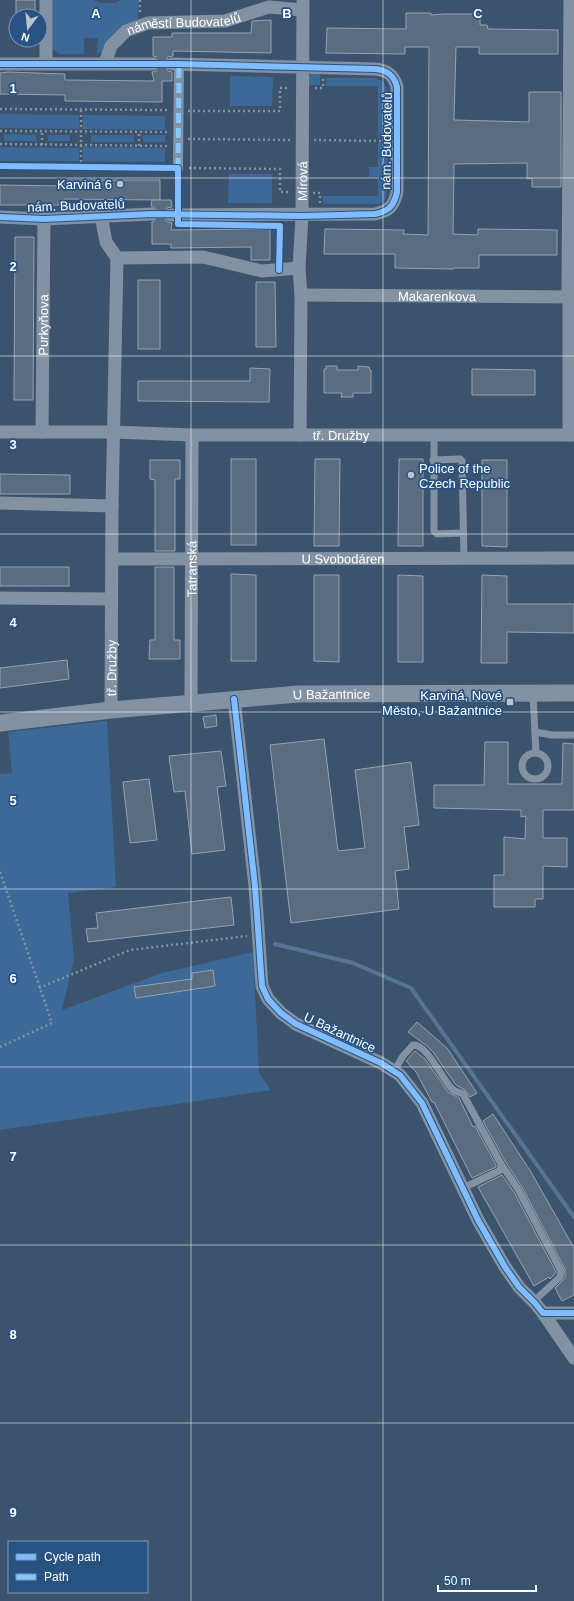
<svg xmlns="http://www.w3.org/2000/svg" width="574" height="1601" viewBox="0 0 574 1601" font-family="Helvetica,sans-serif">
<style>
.green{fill:#3c6998}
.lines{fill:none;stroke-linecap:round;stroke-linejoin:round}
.stream{stroke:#577494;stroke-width:4}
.building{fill:#596c80;stroke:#95a3b2}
.minor-tunnel{stroke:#596d83;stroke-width:13;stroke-dasharray:13 6;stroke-linecap:butt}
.path{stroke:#8292a3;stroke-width:2.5;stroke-dasharray:2 3;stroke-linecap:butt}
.service{stroke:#8292a3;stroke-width:7}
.pedestrian{stroke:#8292a3;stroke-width:10}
.minor{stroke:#8292a3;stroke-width:13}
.tertiary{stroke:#8292a3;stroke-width:17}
.quiet{stroke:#80caff;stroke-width:5;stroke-dasharray:10 5;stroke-linecap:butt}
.cycleway-casing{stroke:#275282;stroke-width:8}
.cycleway{stroke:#80bcff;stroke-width:6}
.grid{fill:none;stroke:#fff;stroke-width:1;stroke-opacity:0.55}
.poi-dot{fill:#bbc3cc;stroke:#275282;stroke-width:1.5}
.labels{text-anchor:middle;stroke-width:3.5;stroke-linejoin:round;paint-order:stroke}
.street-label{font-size:13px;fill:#fff;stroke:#275282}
.poi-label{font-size:13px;fill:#fff;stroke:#275282;text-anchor:end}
.grid-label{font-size:13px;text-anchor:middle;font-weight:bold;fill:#fff;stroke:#275282;stroke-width:3.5;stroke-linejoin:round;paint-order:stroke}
</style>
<rect width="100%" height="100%" fill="#3c536d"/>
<g class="green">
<polygon points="51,0 94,0 100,3 115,3 121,0 139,0 138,20 102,52 97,54 98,38 84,38 84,54 59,54 51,47"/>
<polygon points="320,72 320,85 307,85 309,76 311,74"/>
<polygon points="230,76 273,77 272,106 230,106"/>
<polygon points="326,78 374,78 383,81 388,91 388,138 378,138 378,86 326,86"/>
<polygon points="0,114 79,115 79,129 0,128"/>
<polygon points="83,115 165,116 165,130 83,129"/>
<polygon points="4,134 36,135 36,141 4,141"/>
<rect x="48" y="135" width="22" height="6"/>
<rect x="91" y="135" width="43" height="7"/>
<rect x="143" y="135" width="22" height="7"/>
<polygon points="378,143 388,143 387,192 385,200 378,204 323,204 323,196 378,196 378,177 369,177 369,167 378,167"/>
<polygon points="0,147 79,148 79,161 0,161"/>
<polygon points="83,147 165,148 165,162 83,161"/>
<polygon points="229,174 272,174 272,203 228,203"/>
<polygon points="107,721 116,887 68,893 74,959 62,1010 162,973 253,952 259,1073 271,1090 0,1130 0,774 12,773 8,732"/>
</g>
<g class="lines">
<polyline class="stream" points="275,944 353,963 411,988 574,1217"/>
</g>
<g class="building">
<rect x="16" y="0" width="19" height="16"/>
<polygon points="406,13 431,13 431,15 444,14 480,14 480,25 487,25 488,29 558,30 558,54 479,54 479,47 456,47 454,120 529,122 529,92 561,92 561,187 532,187 532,178 527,179 527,163 454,164 453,234 478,235 478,229 557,230 557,255 479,255 479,268 453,268 453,269 395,268 395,254 324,254 325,229 404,230 403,234 428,235 429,47 405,47 405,54 326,53 327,28 406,29"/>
<polygon points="271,20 271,53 173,51 173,56 168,57 164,63 168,71 172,72 172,81 162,81 162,102 65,101 65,95 0,94 0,73 8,72 65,74 65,80 154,81 152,72 157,71 161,64 157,57 153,56 153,37 172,37 172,33 251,33 252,21"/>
<polygon points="64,180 160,180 160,200 64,199 64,205 0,205 0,185 64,186"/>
<polygon points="152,200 171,200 172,207 167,208 163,215 167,222 172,223 171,230 270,229 270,260 251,260 251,247 171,248 171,244 152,244 152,222 157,220 160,214 158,209 151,206"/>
<polygon points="15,237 34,237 33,400 14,400"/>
<rect x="138" y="280" width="22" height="69"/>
<polygon points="256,282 275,282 276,347 256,347"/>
<polygon points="326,366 337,366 337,370 358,370 358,366 369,367 370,370 371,370 371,393 353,393 353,397 341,397 342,393 324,393 324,369 326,369"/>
<polygon points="250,368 270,369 269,402 138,401 138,381 250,381"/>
<polygon points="472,369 535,370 535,395 472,395"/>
<rect x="231" y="459" width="25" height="86"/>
<polygon points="315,459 340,459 339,546 314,546"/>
<polygon points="399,459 423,459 423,546 398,546"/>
<polygon points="150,460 180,460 180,479 175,479 175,551 155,551 155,480 150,479"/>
<polygon points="482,460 507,460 507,547 482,546"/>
<polygon points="0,474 70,475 70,494 0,494"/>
<rect x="0" y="567" width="69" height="19"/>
<polygon points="155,567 174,567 174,640 180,640 180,659 149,659 150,640 155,640"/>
<polygon points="231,574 256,575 256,661 231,661"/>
<polygon points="314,575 339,575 339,662 314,661"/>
<polygon points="398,575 423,576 423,662 398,662"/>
<polygon points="482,575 507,576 507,604 574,604 574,633 507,632 507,663 481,663"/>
<polygon points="67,660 69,679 0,688 0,668"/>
<polygon points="216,715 217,726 205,728 203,717"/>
<polygon points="324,739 338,851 365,848 355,770 411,762 419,825 404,827 409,869 395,871 399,909 291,923 270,745"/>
<polygon points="485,742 508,742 508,784 562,784 563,743 574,744 574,810 543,810 543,838 567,838 567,867 543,866 543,899 535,899 535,907 494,907 494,875 504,875 504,837 525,839 526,816 521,817 521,810 434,808 434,785 484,785"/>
<polygon points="221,751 226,786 217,787 225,850 192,854 185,791 174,792 169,756"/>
<polygon points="149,779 157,840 130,843 123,782"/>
<polygon points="231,897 234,925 88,942 86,929 98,928 96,913"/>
<polygon points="213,970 215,986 136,998 134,987 192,979 192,973"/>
<polygon points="417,1022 447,1048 477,1093 470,1097 465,1090 456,1085 433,1052 427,1046 408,1032"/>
<polygon points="415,1051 425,1059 448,1092 459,1098 473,1127 475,1126 496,1165 496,1167 472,1178 434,1102 432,1102 416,1072 406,1061"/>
<polygon points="493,1114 531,1172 574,1248 574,1295 562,1301 555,1288 565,1278 565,1269 522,1187 505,1161 483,1121"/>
<polygon points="502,1175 514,1192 556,1272 555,1274 550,1279 549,1277 534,1286 478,1187"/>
</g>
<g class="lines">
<g class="minor-tunnel">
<polyline points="153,64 172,64"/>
<polyline points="152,214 171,215"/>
</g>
<g class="path">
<polyline points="140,0 140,13"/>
<polyline points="315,88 323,88 323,79"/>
<polyline points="0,109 167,110"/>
<polyline points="188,111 280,111 280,88 290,88"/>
<polyline points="0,131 167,132"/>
<polyline points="188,139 291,140"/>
<polyline points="314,140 385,141"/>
<polyline points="0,144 167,146"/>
<polyline points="42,145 42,131"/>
<polyline points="139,146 139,132"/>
<polyline points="81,167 81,110"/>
<polyline points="189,168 280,169 280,192 290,192"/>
<polyline points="313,193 320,193 320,203"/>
<polyline points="0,872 52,1023 0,1047"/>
<polyline points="39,988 130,950 247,936"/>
</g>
<g class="service">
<polyline points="434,435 434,531 437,534 463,533"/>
<polyline points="433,460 460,459 462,461 464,558"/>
<polyline points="533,694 536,753"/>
<polyline points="535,732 552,735 574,735"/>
<circle cx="535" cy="766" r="13"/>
<path d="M394,1071L403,1056L413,1045C427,1044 442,1079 452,1089C455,1092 459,1092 463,1094L501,1164L518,1189L561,1271L560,1277L534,1301"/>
<polyline points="463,1188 499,1171 501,1168 501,1164"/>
</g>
<polyline class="pedestrian" points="178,168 179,64"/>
<g class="minor">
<path id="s1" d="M105,63L111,46L126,31L148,23L225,21L269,7L302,10"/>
<polyline points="0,64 153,64"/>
<polyline points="46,64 46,0"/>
<path d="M171,215L375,214C389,211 394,206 397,192V87C394,75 387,70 375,69L172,64"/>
<polyline points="101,216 106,242 117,258"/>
<polyline points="0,217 44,219 152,214"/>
<polyline points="117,258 203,257 262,271 299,268"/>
<path id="s2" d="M301,295L574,297"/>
<path id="s3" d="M0,432H113L192,435H574"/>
<path id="s4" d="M42,432L44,219"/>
<path id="s5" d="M300,435L301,295L299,268L302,216L303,0"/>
<polyline points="569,435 569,297 568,288 570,0"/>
<polyline points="0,503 112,506"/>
<path id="s6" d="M112,559L574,558"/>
<polyline points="0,598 111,599"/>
<polyline points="234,699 255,886 262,986 268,999 281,1013 296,1024 381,1063 400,1075 422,1103 478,1220 505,1267 519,1287 535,1303 543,1313 574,1313"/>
<path id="s7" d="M191,703L192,435"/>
<path id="s8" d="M111,710L112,506L117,258"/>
<polyline points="543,1313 574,1358"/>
</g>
<path class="tertiary" id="s9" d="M0,723L111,710L299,694L574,693"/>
<polyline class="quiet" points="178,168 179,64"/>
<defs>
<g id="cycleway">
<path d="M0,64H179L375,69C387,70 394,75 397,87V192C394,206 389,211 375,214L302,216L152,214L44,219L0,217"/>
<polyline points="0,166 178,168 178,224 280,226 279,270"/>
<polyline points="234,699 255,886 262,986 268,999 281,1013 296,1024 381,1063 400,1075 422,1103 478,1220 505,1267 519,1287 535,1303 543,1313 574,1313"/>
</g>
</defs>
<use href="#cycleway" class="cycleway-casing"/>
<use href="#cycleway" class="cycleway"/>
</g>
<path class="grid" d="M191,0V1601M383,0V1601M0,178H574M0,356H574M0,534H574M0,712H574M0,889H574M0,1067H574M0,1245H574M0,1423H574"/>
<g class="poi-dot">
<circle cx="120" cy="184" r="4"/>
<circle cx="411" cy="475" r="4"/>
<rect x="506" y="698" width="8" height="8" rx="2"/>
</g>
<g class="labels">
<g class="street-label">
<text dy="5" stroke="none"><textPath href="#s1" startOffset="98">náměstí Budovatelů</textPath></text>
<text transform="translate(386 141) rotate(-89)" y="5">nám. Budovatelů</text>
<text dy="5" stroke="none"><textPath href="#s5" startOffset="254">Mírová</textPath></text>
<text transform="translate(76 205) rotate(-2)" y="5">nám. Budovatelů</text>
<text dy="5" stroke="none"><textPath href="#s2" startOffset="136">Makarenkova</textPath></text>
<text dy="5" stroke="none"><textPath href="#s4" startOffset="107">Purkyňova</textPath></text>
<text dy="5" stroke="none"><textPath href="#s3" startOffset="341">tř. Družby</textPath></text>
<text dy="5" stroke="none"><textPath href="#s6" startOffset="231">U Svobodáren</textPath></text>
<text dy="5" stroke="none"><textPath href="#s7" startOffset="134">Tatranská</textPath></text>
<text dy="5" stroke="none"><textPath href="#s8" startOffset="42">tř. Družby</textPath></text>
<text dy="5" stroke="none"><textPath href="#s9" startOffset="333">U Bažantnice</textPath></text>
<text transform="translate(340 1032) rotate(25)" y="5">U Bažantnice</text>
</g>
<g class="poi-label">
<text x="112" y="189">Karviná 6</text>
<text x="419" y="473" text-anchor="start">Police of the<tspan x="419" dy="15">Czech Republic</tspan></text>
<text x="502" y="700">Karviná, Nové<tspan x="502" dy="15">Město, U Bažantnice</tspan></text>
</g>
</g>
<g class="grid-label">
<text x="96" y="18">A</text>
<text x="287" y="18">B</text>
<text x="478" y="18">C</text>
<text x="13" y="93">1</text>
<text x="13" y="271">2</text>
<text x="13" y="449">3</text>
<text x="13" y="627">4</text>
<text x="13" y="805">5</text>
<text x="13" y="983">6</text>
<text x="13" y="1161">7</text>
<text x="13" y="1339">8</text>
<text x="13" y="1517">9</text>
</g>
<rect x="8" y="1541" width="140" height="52" fill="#275282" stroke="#7d97b4"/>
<rect x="16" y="1554" width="20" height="6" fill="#80bcff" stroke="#7d97b4"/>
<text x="44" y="1561" font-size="12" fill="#ffffff">Cycle path</text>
<rect x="16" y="1574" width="20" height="6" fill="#80caff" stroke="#7d97b4"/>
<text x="44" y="1581" font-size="12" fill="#ffffff">Path</text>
<g transform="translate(28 28) rotate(196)"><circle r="19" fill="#275282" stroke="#7d97b4"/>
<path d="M0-3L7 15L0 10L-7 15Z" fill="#bbc3cc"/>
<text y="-6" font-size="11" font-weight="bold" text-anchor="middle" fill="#ffffff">N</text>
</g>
<path d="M438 1585v6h98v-6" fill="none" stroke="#ffffff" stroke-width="2"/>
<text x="444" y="1585" font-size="12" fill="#ffffff" stroke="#275282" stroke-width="3" paint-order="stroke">50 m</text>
</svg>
